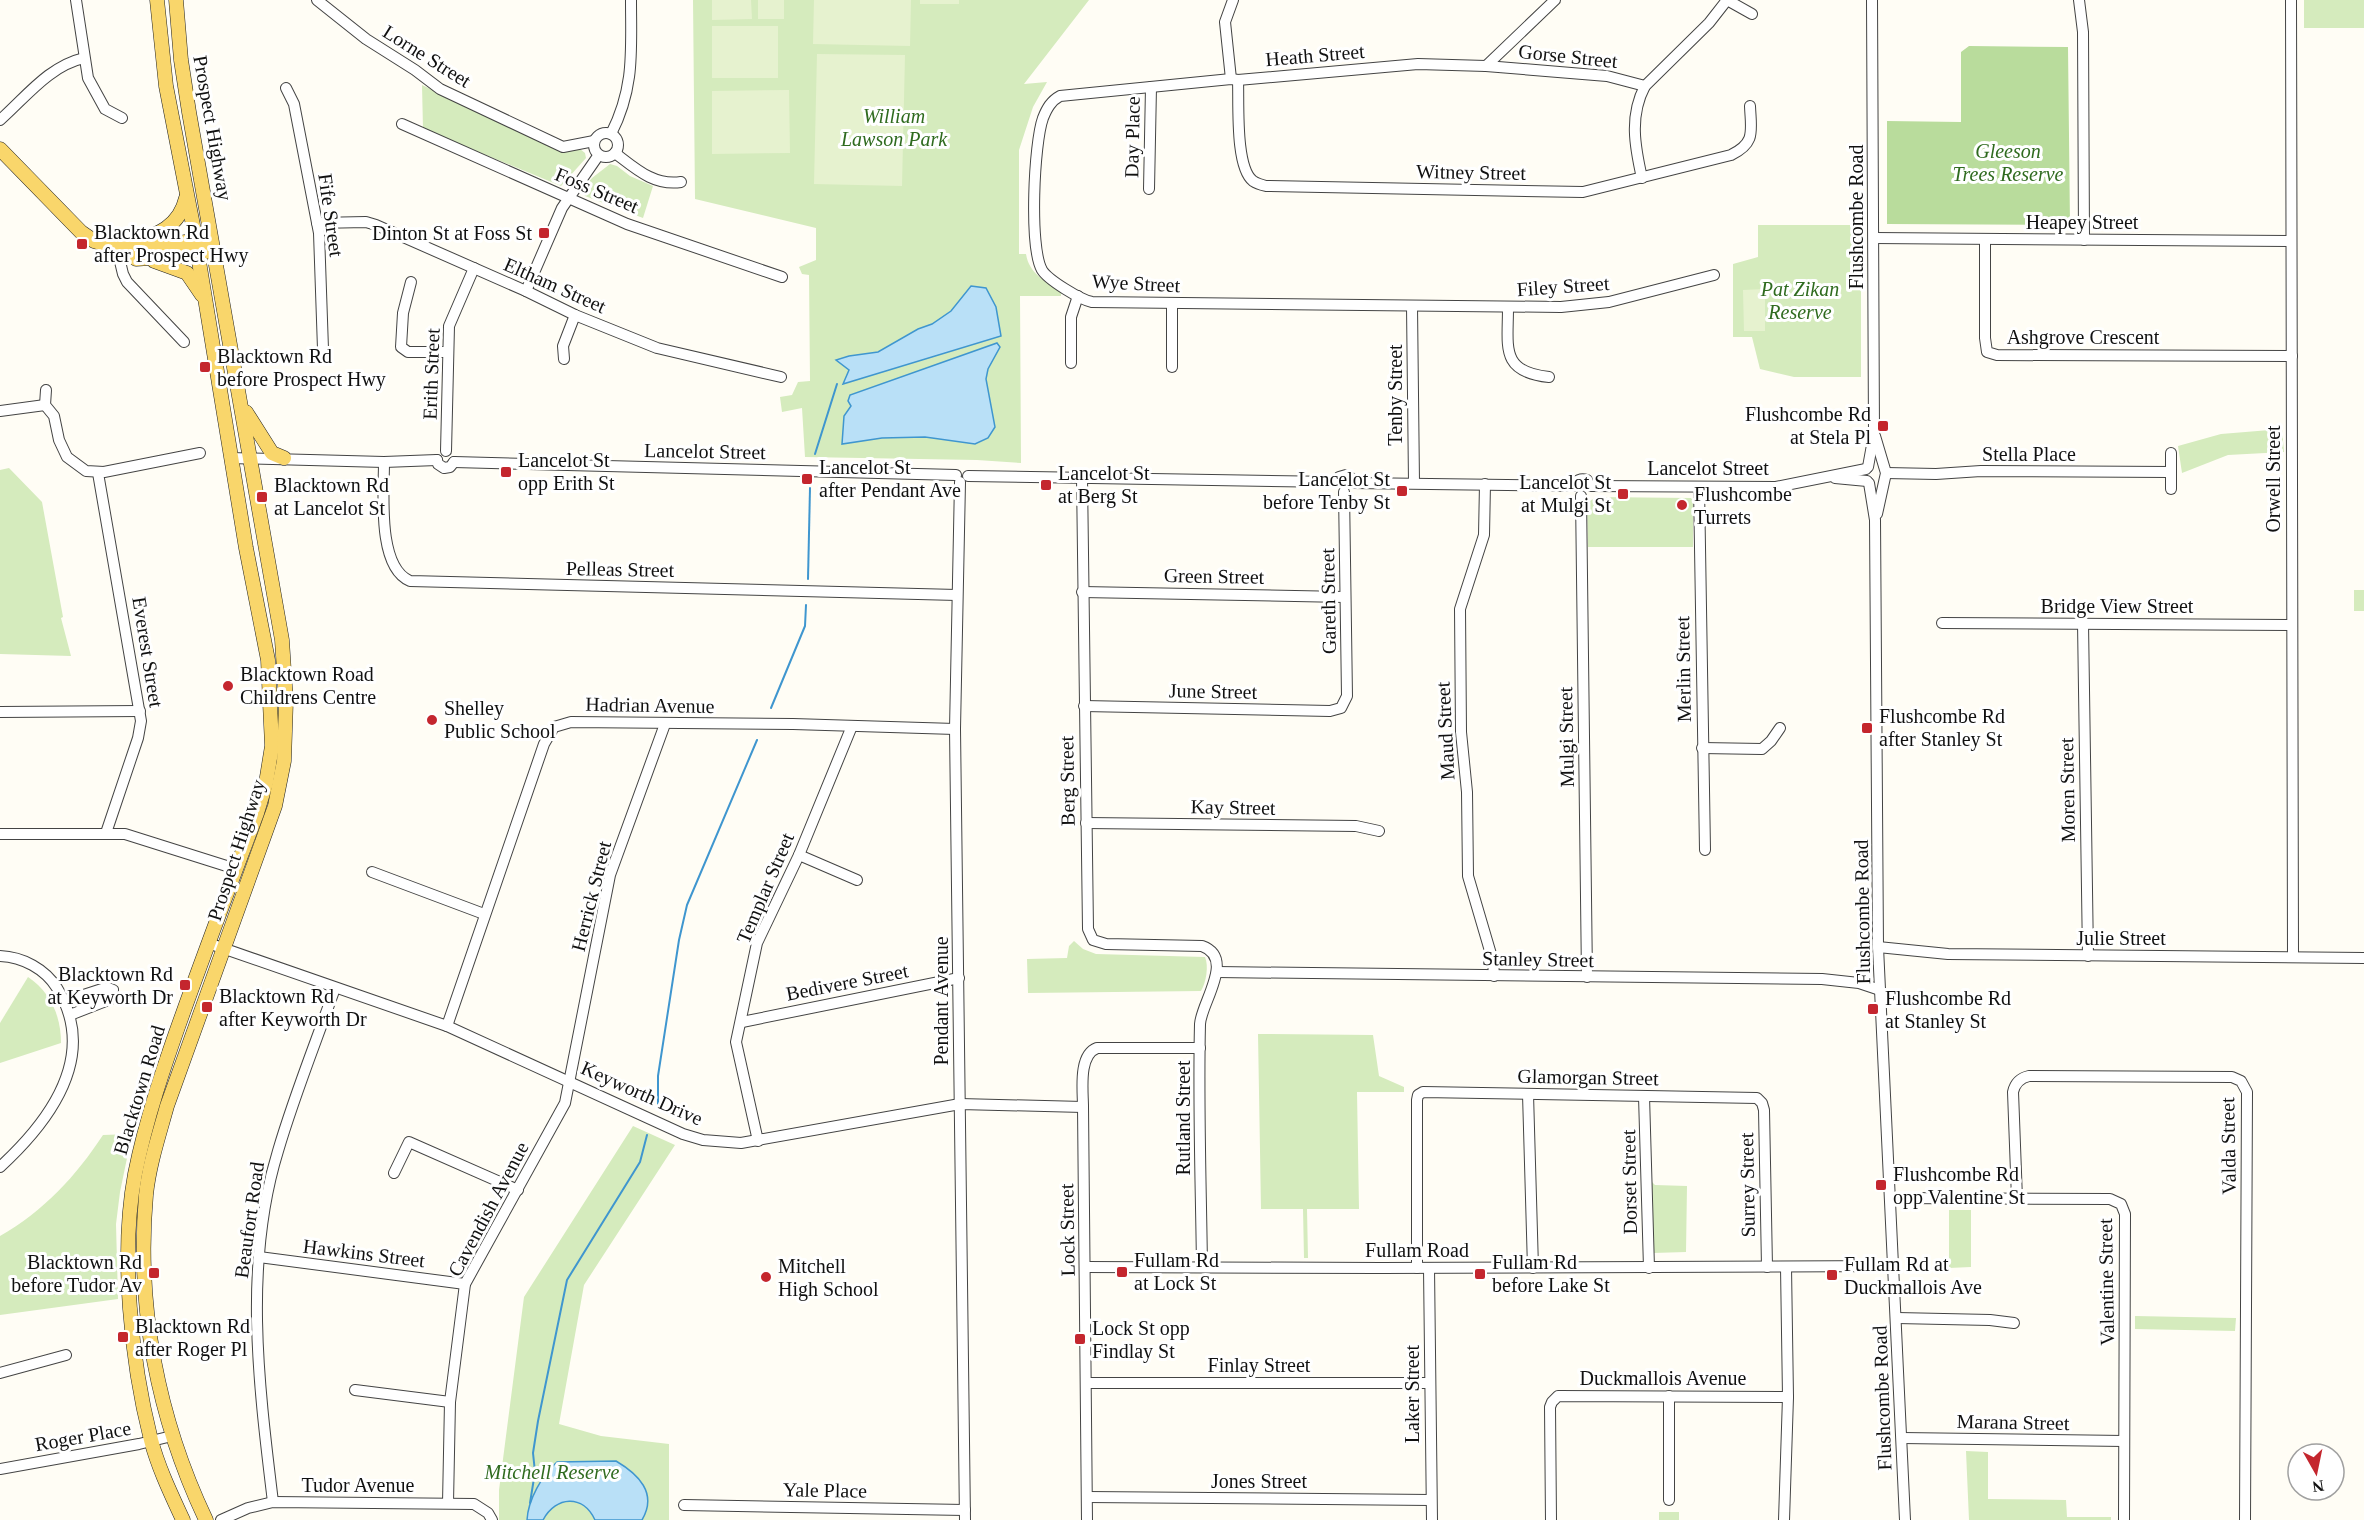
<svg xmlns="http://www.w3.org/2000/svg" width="2364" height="1520" viewBox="0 0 2364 1520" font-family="'Times New Roman',serif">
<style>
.green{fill:#d5ebbd}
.forest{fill:#b9dc9c}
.pitch{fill:#e6f2cf}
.water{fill:#b9e0f7;stroke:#3f96cf;stroke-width:1.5}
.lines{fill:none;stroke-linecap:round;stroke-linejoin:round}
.stream{stroke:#3f96cf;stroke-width:2}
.minor-casing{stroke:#444;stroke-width:12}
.major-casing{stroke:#222;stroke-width:15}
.minor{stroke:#fff;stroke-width:10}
.major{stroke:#f9d66b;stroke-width:14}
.poi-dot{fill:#c4262e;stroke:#fff;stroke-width:2}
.labels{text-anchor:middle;stroke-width:6;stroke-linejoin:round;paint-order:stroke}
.street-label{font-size:20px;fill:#111;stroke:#fff}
.park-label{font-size:20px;font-style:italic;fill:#2f6b1f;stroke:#fff}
.poi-label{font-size:20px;fill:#111;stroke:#fff;text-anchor:start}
</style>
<rect width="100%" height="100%" fill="#fffdf5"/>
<g class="green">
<path d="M693,0H1089L1024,84L1047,82L1033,107L1019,150V254H1026C1029,274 1046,281 1061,292V296H1020L1021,463L977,460L805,457L802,408L782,412L780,397L792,395L798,382L810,381L809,275L802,274L799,267L816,260V228L695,199Z"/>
<rect x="2304" y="0" width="60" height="28"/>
<polygon points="422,85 563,151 580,149 585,153 586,158 561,186 423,129"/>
<polygon points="610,164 617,166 630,176 653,186 643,218 585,196 582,190 592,178"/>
<polygon points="1758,225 1861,225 1861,377 1794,377 1760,369 1752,337 1733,337 1733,264 1758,257"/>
<polygon points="2282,429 2284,452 2228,455 2182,473 2178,446 2221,434"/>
<polygon points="9,468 42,502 63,617 61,618 71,656 0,654 0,470"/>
<polygon points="1596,497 1691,498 1693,501 1693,547 1588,547 1587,503"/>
<rect x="2354" y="590" width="10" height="21"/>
<path d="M1074,941L1083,949L1096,954L1205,957C1209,966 1206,983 1201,991L1028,993L1027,959L1067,958L1069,946Z"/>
<path d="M28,977C50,992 61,1015 61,1043L0,1063V1023Z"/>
<polygon points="1258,1034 1373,1035 1379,1076 1404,1087 1404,1092 1357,1092 1359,1209 1307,1209 1308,1258 1304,1258 1303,1209 1261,1209"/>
<polygon points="633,1126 675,1145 584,1285 559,1424 601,1436 669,1444 669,1520 499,1520 499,1490 524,1297"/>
<path d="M132,1134L120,1192L116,1224L118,1299L0,1315V1236C44,1211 76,1176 103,1135Z"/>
<polygon points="1652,1182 1655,1185 1687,1186 1686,1252 1653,1253"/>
<polygon points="1949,1210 1971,1210 1971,1267 1949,1268"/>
<polygon points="2135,1316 2236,1318 2235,1331 2135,1329"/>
<polygon points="1966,1451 1988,1452 1988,1499 2066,1500 2067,1517 2111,1517 2111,1520 1969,1520"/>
<rect x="1659" y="1512" width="20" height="8"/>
</g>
<polygon class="forest" points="1969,46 2068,47 2070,225 1887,224 1887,121 1961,122 1961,52"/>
<g class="pitch">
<polygon points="712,0 751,0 752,19 712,20"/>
<rect x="758" y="0" width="26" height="19"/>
<polygon points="814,0 911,0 910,46 813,44"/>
<rect x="920" y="0" width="39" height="4"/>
<rect x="712" y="26" width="66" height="52"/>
<polygon points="817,54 905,55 902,186 814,184"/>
<polygon points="789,90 790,153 712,154 712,91"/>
<polygon points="1765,289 1765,331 1744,331 1743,290"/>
</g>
<g class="water">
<polygon points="971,286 986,288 996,307 1001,336 843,384 849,370 836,360 849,356 878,352 918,329 932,324 951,311"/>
<polygon points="997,343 1000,347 988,369 986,379 995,427 988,438 975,444 925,437 882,438 842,444 844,416 851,406 848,401 850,395"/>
<path d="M616,1461C638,1474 658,1493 642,1520H595C583,1494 556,1496 543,1520H527C528,1500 542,1475 557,1462Z"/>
</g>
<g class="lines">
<g class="stream">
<polyline points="815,454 837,384"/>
<polyline points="808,579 810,488"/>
<polyline points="771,708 805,626 806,605"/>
<polyline points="658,1105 658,1076 679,940 687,905 757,740"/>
<polyline points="530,1503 535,1472 533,1453 538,1421 567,1280 640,1162 647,1135"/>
</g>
<defs>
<g id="minor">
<polyline points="76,0 88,78 105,109 122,118"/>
<polyline points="317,0 366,39 415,70 440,89 563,147 594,141"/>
<polyline points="1727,0 1752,14"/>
<polyline points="2079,0 2083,32 2084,240"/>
<polyline points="2291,0 2293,957"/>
<polyline points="1486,66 1555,0"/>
<polyline points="1231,79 1225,22 1233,0"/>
<path d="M1238,80C1239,103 1235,167 1253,181C1256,183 1262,185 1266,186L1583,192L1731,155C1756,143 1751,131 1750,106"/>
<path d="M1645,86L1607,76L1486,66L1418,64L1238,80L1231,79L1060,96C1051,101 1047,108 1043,118C1034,143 1029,247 1042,270C1048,280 1081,300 1092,302L1561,307L1609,302L1714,275"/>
<polyline points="286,88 294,104 319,233 323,349"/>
<path d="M0,120C26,97 49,66 84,58"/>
<polyline points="402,124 627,224 782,277"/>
<circle cx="606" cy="145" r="12"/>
<path d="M611,134C635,87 631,50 631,0"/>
<path d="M615,153C636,169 654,186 681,182"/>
<path d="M1642,178C1635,147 1629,116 1645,86L1709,23L1727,0"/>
<polyline points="1149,189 1151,87"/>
<polyline points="317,223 366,222 376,225 526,291 575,315 657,348 781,377"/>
<polyline points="1874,238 2291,241"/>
<polyline points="1985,239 1985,338 1987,352 1997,355 2292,356"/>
<polyline points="117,249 123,274 127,282 184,342"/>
<polyline points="411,282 403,313 401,347 408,352 448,352"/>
<polyline points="526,291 562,208 598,156"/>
<polyline points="1412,306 1414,483"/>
<path d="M1508,308C1508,347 1500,372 1549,377"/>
<polyline points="564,359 563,346 575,315"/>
<polyline points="1071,363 1071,317 1078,296"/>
<polyline points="1172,367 1172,303"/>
<polyline points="46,390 45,405 54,416 59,440 67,457 86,471 104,472 200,453"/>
<polyline points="0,411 45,405"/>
<polyline points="1875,436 1886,473 1877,514"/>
<polyline points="446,451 449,326 474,268"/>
<polyline points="2171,453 2171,489"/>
<polyline points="231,458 384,462 437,460"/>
<polyline points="437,460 438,464 444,468 450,467 454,462"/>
<path d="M384,462C384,493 377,567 410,581L957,595"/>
<polyline points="454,462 956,475"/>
<polyline points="1868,467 1874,434 1872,0"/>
<polyline points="98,473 141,721 138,738 106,833"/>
<polyline points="1886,473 1936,474 1981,471 2171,472"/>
<polyline points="968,476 1336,482"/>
<path d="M1082,478L1088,929L1093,940L1106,944L1202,946C1236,958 1201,1003 1200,1024C1198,1105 1201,1186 1202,1267"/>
<polyline points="1835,478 1867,481"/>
<polyline points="960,482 955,729 965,1520"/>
<polyline points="1336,482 1339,477 1346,475 1351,478 1353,483"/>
<polyline points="1353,483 1573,486"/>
<polyline points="1869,483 1875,520 1878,947 1905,1520"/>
<polyline points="1485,484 1484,535 1460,609 1461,732 1467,792 1468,876 1493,961 1494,976"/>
<path d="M1573,486C1576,480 1581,478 1587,480L1590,486"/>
<polyline points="1590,486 1776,487 1866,469"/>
<polyline points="1699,487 1705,850"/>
<polyline points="1581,496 1587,977"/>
<polyline points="1082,592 1345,597"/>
<polyline points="1942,623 2292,625"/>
<polyline points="2083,623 2088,956"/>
<polyline points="1084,706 1330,711 1341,708 1347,696 1344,492"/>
<polyline points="0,712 140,711"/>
<polyline points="1702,748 1762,749 1771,741 1780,728"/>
<polyline points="1086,823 1356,826 1379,831"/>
<polyline points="0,834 125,834 236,869"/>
<polyline points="799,855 857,880"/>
<polyline points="372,872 484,914"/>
<polyline points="208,943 447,1026 683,1134 703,1140 741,1143 960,1104 1083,1107"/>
<polyline points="1878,947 1948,954 2364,958"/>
<path d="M0,956C23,957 45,969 57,988C99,1056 50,1121 0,1167"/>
<polyline points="1217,972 1822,979 1859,983 1880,990"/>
<polyline points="65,1001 102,989 108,988 113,990 111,999 70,1015"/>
<polyline points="742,1022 959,978"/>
<polyline points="447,1026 544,744 554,727 571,722 793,724 955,729"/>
<polyline points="1528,1094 1533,1268"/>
<polyline points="1644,1096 1649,1268"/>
<polyline points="758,1141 736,1042 757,943 799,855 852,726"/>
<polyline points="394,1173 409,1142 518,1190"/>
<polyline points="1891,1198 2110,1199 2121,1204 2125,1214 2124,1520"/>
<path d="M2017,1199L2013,1092C2015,1083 2020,1078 2029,1076L2232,1077L2241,1081L2247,1092L2245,1520"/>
<polyline points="259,1257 465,1284"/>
<polyline points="1085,1267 1381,1268 1894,1266"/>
<polyline points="1417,1268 1417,1100 1418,1095 1423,1092 1757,1098 1762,1103 1764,1110 1767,1267"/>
<polyline points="1429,1268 1432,1520"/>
<polyline points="1897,1318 1990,1320 2014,1323"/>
<polyline points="0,1373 66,1355"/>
<polyline points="1087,1383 1430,1383"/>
<polyline points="355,1390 450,1402"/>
<polyline points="1669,1396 1669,1500"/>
<polyline points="1902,1438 2124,1441"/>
<polyline points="0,1469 139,1444 172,1436"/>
<polyline points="1087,1497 1431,1500"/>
<path d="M273,1502C259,1387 243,1264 278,1151C294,1096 316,1042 335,988"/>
<polyline points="448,1503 450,1402 465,1284 565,1103 610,875 665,724"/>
<polyline points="684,1505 965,1510"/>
<polyline points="221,1520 248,1508 273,1502 474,1504 488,1513 492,1520"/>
<path d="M1087,1520L1083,1107C1083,1091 1078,1055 1097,1048H1200"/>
<polyline points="1551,1520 1550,1407 1552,1402 1558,1396 1788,1397"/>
<polyline points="1784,1520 1788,1397 1786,1267"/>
</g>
<g id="major">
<path d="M157,0L166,86L193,225L246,548L268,660L272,746L266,783L257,813C232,880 207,946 183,1013C164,1066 146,1119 135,1174C120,1254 131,1361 151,1440C158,1467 171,1494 183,1520"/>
<path d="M176,0L181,60L189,112L282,640L286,701L284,761L275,806L167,1106C159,1135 149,1165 146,1195C136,1307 158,1419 206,1520"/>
<polyline points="0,149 81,232 94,241 127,251 136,259 165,257 205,252"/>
<polyline points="132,248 138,246 159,246 205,239"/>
<path d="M117,249C147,237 178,233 186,198"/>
<polyline points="154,261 187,273 202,295"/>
<polyline points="246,412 272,453 284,458"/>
</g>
</defs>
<use href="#minor" class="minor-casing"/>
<use href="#major" class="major-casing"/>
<use href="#minor" class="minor"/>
<use href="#major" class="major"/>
</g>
<g class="poi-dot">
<rect x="538" y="227" width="12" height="12" rx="3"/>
<rect x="76" y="238" width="12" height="12" rx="3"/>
<rect x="199" y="361" width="12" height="12" rx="3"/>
<rect x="1877" y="420" width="12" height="12" rx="3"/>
<rect x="500" y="466" width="12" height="12" rx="3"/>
<rect x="801" y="473" width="12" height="12" rx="3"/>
<rect x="1040" y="479" width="12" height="12" rx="3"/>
<rect x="1396" y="485" width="12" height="12" rx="3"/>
<rect x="1617" y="488" width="12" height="12" rx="3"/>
<rect x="256" y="491" width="12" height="12" rx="3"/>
<circle cx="1682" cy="505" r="6"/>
<circle cx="228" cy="686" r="6"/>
<circle cx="432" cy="720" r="6"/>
<rect x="1861" y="722" width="12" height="12" rx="3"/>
<rect x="179" y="979" width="12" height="12" rx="3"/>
<rect x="201" y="1001" width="12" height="12" rx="3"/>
<rect x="1867" y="1003" width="12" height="12" rx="3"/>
<rect x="1875" y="1179" width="12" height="12" rx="3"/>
<rect x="1116" y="1266" width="12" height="12" rx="3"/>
<rect x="148" y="1267" width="12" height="12" rx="3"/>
<rect x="1474" y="1268" width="12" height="12" rx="3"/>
<rect x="1826" y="1269" width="12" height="12" rx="3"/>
<circle cx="766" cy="1277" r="6"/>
<rect x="117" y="1331" width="12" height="12" rx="3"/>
<rect x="1074" y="1333" width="12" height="12" rx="3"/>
</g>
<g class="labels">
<g class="street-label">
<text transform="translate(1315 55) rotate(-5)" y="7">Heath Street</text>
<text transform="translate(427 56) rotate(32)" y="7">Lorne Street</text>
<text transform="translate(1568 56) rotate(6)" y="7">Gorse Street</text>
<text transform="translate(213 128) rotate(80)" y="7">Prospect Highway</text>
<text transform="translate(1132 137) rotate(-89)" y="7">Day Place</text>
<text transform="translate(1471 172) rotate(1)" y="7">Witney Street</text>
<text transform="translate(597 190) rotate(23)" y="7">Foss Street</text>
<text transform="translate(331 215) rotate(82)" y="7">Fife Street</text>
<text transform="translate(1856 217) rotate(-90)" y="7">Flushcombe Road</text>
<text x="2082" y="229">Heapey Street</text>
<text transform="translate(1136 283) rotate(3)" y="7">Wye Street</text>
<text transform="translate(555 285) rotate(24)" y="7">Eltham Street</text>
<text transform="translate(1563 286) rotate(-4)" y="7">Filey Street</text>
<text x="2083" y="344">Ashgrove Crescent</text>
<text transform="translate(431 374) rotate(-88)" y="7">Erith Street</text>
<text transform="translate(1395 395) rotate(-90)" y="7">Tenby Street</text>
<text transform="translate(705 451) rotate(1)" y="7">Lancelot Street</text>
<text x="2029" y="461">Stella Place</text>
<text x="1708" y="475">Lancelot Street</text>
<text transform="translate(2273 479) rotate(-90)" y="7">Orwell Street</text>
<text transform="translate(620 569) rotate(1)" y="7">Pelleas Street</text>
<text transform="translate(1214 576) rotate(1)" y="7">Green Street</text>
<text transform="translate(1328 601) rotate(-91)" y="7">Gareth Street</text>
<text x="2117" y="613">Bridge View Street</text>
<text transform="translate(148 652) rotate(81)" y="7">Everest Street</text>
<text transform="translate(1683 669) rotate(-91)" y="7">Merlin Street</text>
<text transform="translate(1213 691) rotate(1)" y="7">June Street</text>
<text transform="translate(650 705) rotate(1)" y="7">Hadrian Avenue</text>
<text transform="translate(1445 731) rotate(-93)" y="7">Maud Street</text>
<text transform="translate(1566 737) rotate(-91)" y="7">Mulgi Street</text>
<text transform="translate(1067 781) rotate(-91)" y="7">Berg Street</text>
<text transform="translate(2067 790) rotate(-91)" y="7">Moren Street</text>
<text transform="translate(1233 807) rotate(1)" y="7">Kay Street</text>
<text transform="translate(236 850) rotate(-72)" y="7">Prospect Highway</text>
<text transform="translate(765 888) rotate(-67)" y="7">Templar Street</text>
<text transform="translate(591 896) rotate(-76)" y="7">Herrick Street</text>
<text transform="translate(1862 912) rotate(-91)" y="7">Flushcombe Road</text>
<text x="2121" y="945">Julie Street</text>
<text transform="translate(1538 959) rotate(1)" y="7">Stanley Street</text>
<text transform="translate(847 982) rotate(-11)" y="7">Bedivere Street</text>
<text transform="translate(941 1001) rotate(-90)" y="7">Pendant Avenue</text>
<text transform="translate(1588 1077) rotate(1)" y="7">Glamorgan Street</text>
<text transform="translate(139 1090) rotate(-73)" y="7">Blacktown Road</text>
<text transform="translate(642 1093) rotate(24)" y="7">Keyworth Drive</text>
<text transform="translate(1183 1118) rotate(-90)" y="7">Rutland Street</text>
<text transform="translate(2228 1146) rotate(-91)" y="7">Valda Street</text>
<text transform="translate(1629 1182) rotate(-91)" y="7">Dorset Street</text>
<text transform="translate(1747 1185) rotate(-91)" y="7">Surrey Street</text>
<text transform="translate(488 1209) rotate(-62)" y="7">Cavendish Avenue</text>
<text transform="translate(249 1220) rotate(-82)" y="7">Beaufort Road</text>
<text transform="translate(1067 1230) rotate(-91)" y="7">Lock Street</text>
<text x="1417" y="1257">Fullam Road</text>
<text transform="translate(364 1253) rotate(7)" y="7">Hawkins Street</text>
<text transform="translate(2106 1282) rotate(-91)" y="7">Valentine Street</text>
<text x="1259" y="1372">Finlay Street</text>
<text x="1663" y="1385">Duckmallois Avenue</text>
<text transform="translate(1412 1394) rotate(-90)" y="7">Laker Street</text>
<text transform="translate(1882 1398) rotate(-92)" y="7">Flushcombe Road</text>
<text transform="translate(2013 1422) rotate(1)" y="7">Marana Street</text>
<text transform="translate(83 1436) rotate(-10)" y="7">Roger Place</text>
<text x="1259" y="1488">Jones Street</text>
<text x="358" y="1492">Tudor Avenue</text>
<text transform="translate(825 1490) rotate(1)" y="7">Yale Place</text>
</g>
<g class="park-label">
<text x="894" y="123">William<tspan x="894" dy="23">Lawson Park</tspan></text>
<text x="2008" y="158">Gleeson<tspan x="2008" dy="23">Trees Reserve</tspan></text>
<text x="1800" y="296">Pat Zikan<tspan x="1800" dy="23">Reserve</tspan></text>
<text x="552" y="1479">Mitchell Reserve</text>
</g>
<g class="poi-label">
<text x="94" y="239">Blacktown Rd<tspan x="94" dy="23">after Prospect Hwy</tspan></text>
<text x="532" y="240" text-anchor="end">Dinton St at Foss St</text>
<text x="217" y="363">Blacktown Rd<tspan x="217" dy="23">before Prospect Hwy</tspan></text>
<text x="1871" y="421" text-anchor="end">Flushcombe Rd<tspan x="1871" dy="23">at Stela Pl</tspan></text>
<text x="518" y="467">Lancelot St<tspan x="518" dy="23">opp Erith St</tspan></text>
<text x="819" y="474">Lancelot St<tspan x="819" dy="23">after Pendant Ave</tspan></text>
<text x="1058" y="480">Lancelot St<tspan x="1058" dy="23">at Berg St</tspan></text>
<text x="1390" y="486" text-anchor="end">Lancelot St<tspan x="1390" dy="23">before Tenby St</tspan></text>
<text x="1611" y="489" text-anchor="end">Lancelot St<tspan x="1611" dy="23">at Mulgi St</tspan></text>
<text x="274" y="492">Blacktown Rd<tspan x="274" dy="23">at Lancelot St</tspan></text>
<text x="1694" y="501">Flushcombe<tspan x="1694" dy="23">Turrets</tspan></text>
<text x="240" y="681">Blacktown Road<tspan x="240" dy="23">Childrens Centre</tspan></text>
<text x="444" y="715">Shelley<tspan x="444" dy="23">Public School</tspan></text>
<text x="1879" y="723">Flushcombe Rd<tspan x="1879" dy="23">after Stanley St</tspan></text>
<text x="173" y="981" text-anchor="end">Blacktown Rd<tspan x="173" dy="23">at Keyworth Dr</tspan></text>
<text x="219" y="1003">Blacktown Rd<tspan x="219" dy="23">after Keyworth Dr</tspan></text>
<text x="1885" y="1005">Flushcombe Rd<tspan x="1885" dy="23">at Stanley St</tspan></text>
<text x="1893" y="1181">Flushcombe Rd<tspan x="1893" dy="23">opp Valentine St</tspan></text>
<text x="1134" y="1267">Fullam Rd<tspan x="1134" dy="23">at Lock St</tspan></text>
<text x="142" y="1269" text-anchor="end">Blacktown Rd<tspan x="142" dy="23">before Tudor Av</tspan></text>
<text x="1492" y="1269">Fullam Rd<tspan x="1492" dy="23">before Lake St</tspan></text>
<text x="1844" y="1271">Fullam Rd at<tspan x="1844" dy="23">Duckmallois Ave</tspan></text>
<text x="778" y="1273">Mitchell<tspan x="778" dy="23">High School</tspan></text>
<text x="135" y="1333">Blacktown Rd<tspan x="135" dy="23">after Roger Pl</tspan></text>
<text x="1092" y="1335">Lock St opp<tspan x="1092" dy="23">Findlay St</tspan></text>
</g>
</g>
<g transform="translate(2316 1472) rotate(171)"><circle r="28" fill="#ffffff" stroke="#a0a0a0" stroke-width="1.5"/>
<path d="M0-4.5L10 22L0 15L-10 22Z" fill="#c4262e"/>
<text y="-9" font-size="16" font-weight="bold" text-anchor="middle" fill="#111111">N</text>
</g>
</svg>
